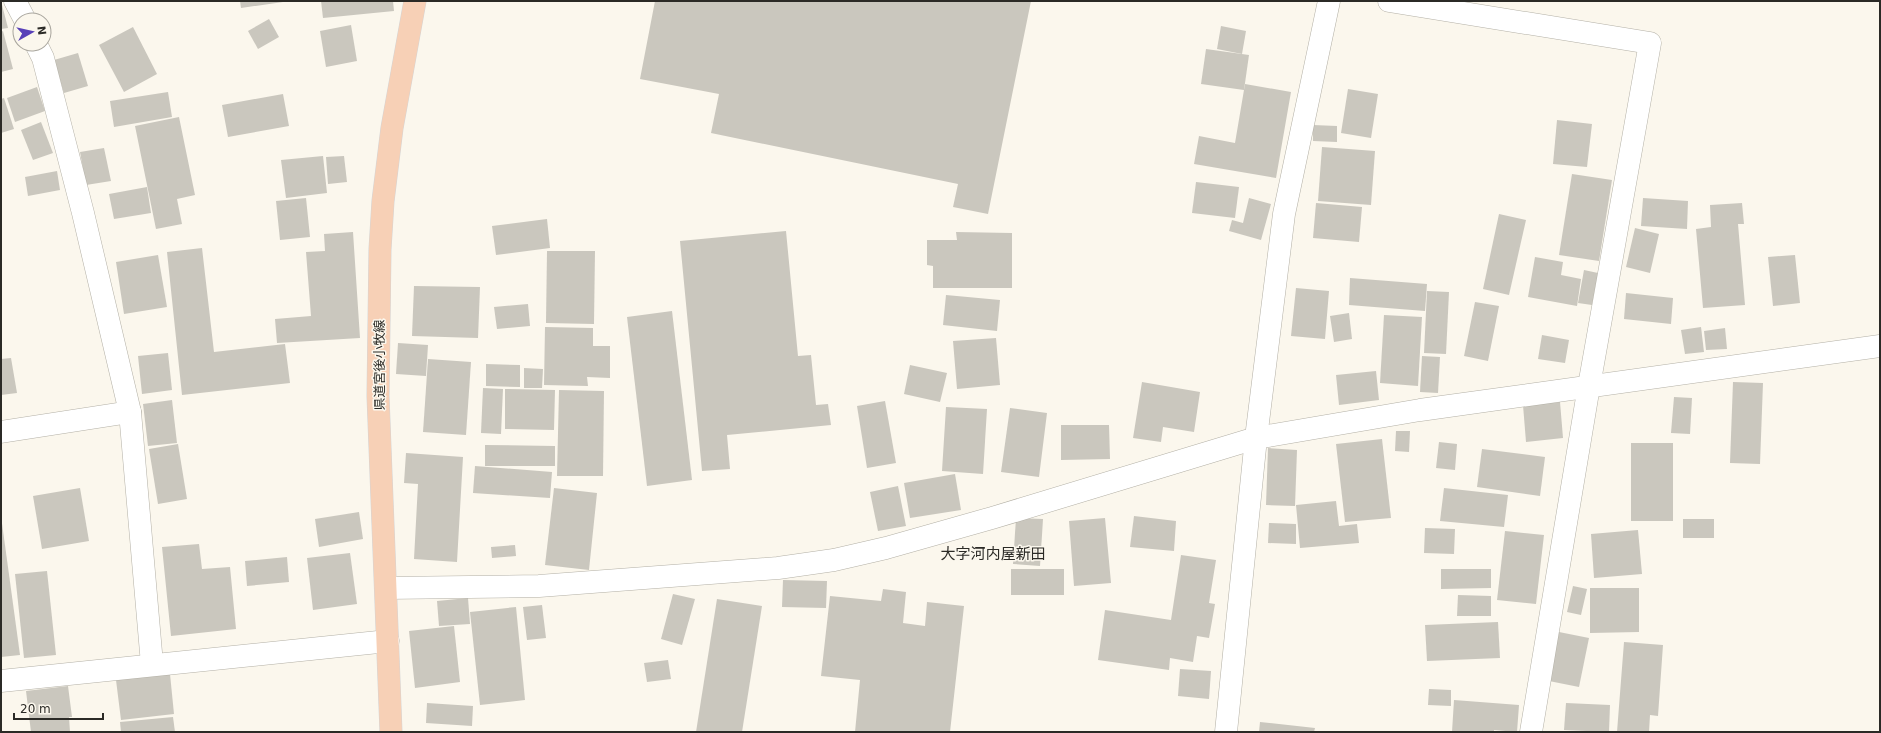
<svg xmlns="http://www.w3.org/2000/svg" width="1881" height="733" viewBox="0 0 1881 733" font-family="'DejaVu Sans','Noto Sans JP',sans-serif">
<style>
.building{fill:#cac7be}
.lines{fill:none;stroke-linecap:round;stroke-linejoin:round}
.minor-casing{stroke:#b3b0a6;stroke-width:23}
.major-casing{stroke:#d5d4d4;stroke-width:23}
.minor{stroke:#fff;stroke-width:22}
.major{stroke:#f7d0b6;stroke-width:22}
.labels{text-anchor:middle;stroke-width:3;stroke-linejoin:round;paint-order:stroke}
.street-label{font-size:13px;fill:#2b2a26;stroke:#fbf7ed}
.quarter-label{font-size:15px;fill:#2b2a26;stroke:#fbf7ed}
</style>
<rect width="100%" height="100%" fill="#fbf7ed"/>
<g class="building">
<polygon points="1,1 8,28 1,29"/>
<polygon points="240,1 283,1 283,2 241,8"/>
<polygon points="321,1 393,1 394,11 323,18"/>
<polygon points="655,1 1031,1 988,214 953,207 958,184 711,133 719,94 640,79"/>
<polygon points="269,19 279,37 258,49 248,31"/>
<polygon points="351,25 357,61 326,67 320,31"/>
<polygon points="1221,26 1246,31 1242,54 1217,49"/>
<polygon points="133,27 157,74 124,92 99,45"/>
<polygon points="3,31 13,69 1,72 1,32"/>
<polygon points="1206,49 1249,55 1244,90 1201,84"/>
<polygon points="78,53 88,86 64,93 54,60"/>
<polygon points="1245,84 1291,92 1276,178 1194,164 1199,136 1235,143"/>
<polygon points="37,87 45,111 15,122 7,98"/>
<polygon points="1348,89 1378,94 1371,138 1341,133"/>
<polygon points="168,92 172,117 114,127 110,101"/>
<polygon points="283,94 289,126 228,137 222,105"/>
<polygon points="4,98 14,129 1,133 1,99"/>
<polygon points="179,117 195,195 177,199 182,224 156,229 135,126"/>
<polygon points="1557,120 1592,124 1587,167 1553,164"/>
<polygon points="41,122 53,153 33,160 21,130"/>
<polygon points="1313,125 1337,126 1337,142 1313,141"/>
<polygon points="1322,147 1375,151 1371,205 1318,201"/>
<polygon points="104,148 111,181 86,185 80,152"/>
<polygon points="323,156 327,193 286,198 281,160"/>
<polygon points="344,156 347,182 328,184 326,157"/>
<polygon points="57,171 60,190 28,196 25,177"/>
<polygon points="1572,174 1612,180 1599,261 1559,255"/>
<polygon points="1196,182 1239,187 1235,218 1192,213"/>
<polygon points="147,187 151,213 114,219 109,194"/>
<polygon points="306,198 310,237 280,240 276,201"/>
<polygon points="1249,198 1271,204 1261,240 1229,231 1232,220 1243,223"/>
<polygon points="1643,198 1688,201 1687,229 1641,226"/>
<polygon points="1316,203 1362,207 1359,242 1313,238"/>
<polygon points="1742,203 1744,224 1738,224 1745,305 1703,308 1696,229 1711,227 1710,205"/>
<polygon points="1499,214 1526,220 1509,295 1483,289"/>
<polygon points="547,219 550,248 496,255 492,226"/>
<polygon points="1635,228 1659,234 1650,273 1626,267"/>
<polygon points="786,231 798,356 811,355 816,405 828,404 831,425 727,435 730,469 702,471 680,241"/>
<polygon points="353,232 360,338 277,343 275,319 311,316 306,252 325,251 324,234"/>
<polygon points="956,232 1012,233 1012,288 933,288 933,266 927,265 927,240 957,240"/>
<polygon points="202,248 214,352 285,344 290,383 182,395 167,252"/>
<polygon points="547,251 595,251 594,324 546,323"/>
<polygon points="158,255 167,307 124,314 116,262"/>
<polygon points="1795,255 1800,303 1773,306 1768,257"/>
<polygon points="1535,257 1563,262 1561,275 1581,279 1577,306 1528,297"/>
<polygon points="1584,270 1598,273 1592,305 1578,303"/>
<polygon points="1350,278 1427,284 1425,311 1349,305"/>
<polygon points="414,286 480,287 478,338 412,336"/>
<polygon points="1296,288 1329,291 1325,339 1291,336"/>
<polygon points="1427,291 1449,292 1446,354 1424,353"/>
<polygon points="1626,293 1673,298 1671,324 1624,319"/>
<polygon points="946,295 1000,300 997,331 943,325"/>
<polygon points="1475,302 1499,306 1488,361 1464,356"/>
<polygon points="528,304 530,326 497,329 494,307"/>
<polygon points="672,311 692,480 647,486 627,317"/>
<polygon points="1349,313 1352,339 1334,342 1330,316"/>
<polygon points="1384,315 1422,317 1418,386 1380,383"/>
<polygon points="545,327 593,328 593,346 610,346 610,378 587,377 588,386 544,385"/>
<polygon points="1701,327 1704,352 1685,354 1681,330"/>
<polygon points="1725,328 1727,349 1706,350 1704,331"/>
<polygon points="1542,335 1569,340 1565,363 1538,359"/>
<polygon points="996,338 1000,385 957,389 953,341"/>
<polygon points="398,343 428,345 426,376 396,374"/>
<polygon points="168,353 172,390 142,394 138,356"/>
<polygon points="1422,356 1440,357 1438,393 1420,392"/>
<polygon points="11,358 17,393 1,395 1,359"/>
<polygon points="428,359 471,362 466,435 423,432"/>
<polygon points="486,364 520,365 520,387 486,386"/>
<polygon points="910,365 947,373 940,402 904,394"/>
<polygon points="524,368 543,369 542,388 524,388"/>
<polygon points="1376,371 1379,400 1339,405 1336,375"/>
<polygon points="1142,382 1200,392 1194,432 1163,427 1161,442 1133,438"/>
<polygon points="1733,382 1763,383 1760,464 1730,463"/>
<polygon points="483,388 503,389 501,434 481,433"/>
<polygon points="505,389 555,390 554,430 505,429"/>
<polygon points="559,390 604,391 603,476 557,476"/>
<polygon points="1674,397 1692,398 1690,434 1671,433"/>
<polygon points="172,400 177,443 148,446 143,404"/>
<polygon points="885,401 896,463 867,468 857,406"/>
<polygon points="1560,402 1563,438 1526,442 1523,405"/>
<polygon points="946,407 987,409 983,474 942,471"/>
<polygon points="1010,408 1047,413 1039,477 1001,472"/>
<polygon points="1061,425 1109,425 1110,459 1061,460"/>
<polygon points="1396,431 1410,431 1409,452 1395,451"/>
<polygon points="1382,439 1391,518 1345,522 1336,444"/>
<polygon points="1439,442 1457,444 1455,470 1436,468"/>
<rect x="1631" y="443" width="42" height="78"/>
<polygon points="178,444 187,499 158,504 149,449"/>
<polygon points="485,445 555,446 555,466 485,466"/>
<polygon points="1268,448 1297,450 1295,506 1266,505"/>
<polygon points="1482,449 1545,457 1540,496 1477,487"/>
<polygon points="406,453 463,457 457,562 414,559 418,484 404,483"/>
<polygon points="475,466 552,472 550,498 473,493"/>
<polygon points="955,474 961,510 910,518 904,483"/>
<polygon points="898,486 906,526 878,531 870,492"/>
<polygon points="80,488 89,541 42,549 33,496"/>
<polygon points="554,488 597,493 589,570 545,565"/>
<polygon points="1444,488 1508,495 1504,527 1440,521"/>
<polygon points="1336,501 1339,526 1357,524 1359,543 1300,548 1296,505"/>
<polygon points="359,512 363,539 319,547 315,519"/>
<polygon points="1,516 20,655 1,657"/>
<polygon points="1134,516 1176,521 1174,551 1130,547"/>
<polygon points="1016,518 1043,519 1040,566 1013,564"/>
<polygon points="1105,518 1111,583 1074,586 1069,521"/>
<rect x="1683" y="519" width="31" height="19"/>
<polygon points="1269,523 1296,524 1296,544 1268,543"/>
<polygon points="1425,528 1455,529 1454,554 1424,553"/>
<polygon points="1638,530 1642,574 1594,578 1591,534"/>
<polygon points="1505,531 1544,535 1536,604 1497,600"/>
<polygon points="199,544 202,569 230,567 236,629 171,636 162,547"/>
<polygon points="515,545 516,556 492,558 491,547"/>
<polygon points="350,553 357,604 313,610 307,558"/>
<polygon points="1181,555 1216,560 1209,603 1215,604 1209,638 1197,636 1193,662 1170,658 1169,670 1098,660 1105,610 1171,620"/>
<polygon points="287,557 289,582 247,586 245,561"/>
<rect x="1011" y="569" width="53" height="26"/>
<polygon points="1441,569 1491,569 1491,588 1441,589"/>
<polygon points="47,571 56,655 24,658 15,574"/>
<polygon points="783,580 827,581 826,608 782,607"/>
<polygon points="1573,586 1587,589 1581,615 1567,612"/>
<polygon points="1590,588 1639,588 1639,632 1590,633"/>
<polygon points="883,589 906,592 903,623 925,626 927,602 964,606 950,732 855,732 860,680 821,676 830,596 881,601"/>
<polygon points="673,594 695,599 682,645 661,639"/>
<polygon points="1458,595 1491,596 1491,616 1457,616"/>
<polygon points="468,598 470,624 439,626 437,601"/>
<polygon points="717,599 762,606 742,732 696,732"/>
<polygon points="542,605 546,638 527,640 523,607"/>
<polygon points="516,607 525,700 480,705 470,612"/>
<polygon points="1498,622 1500,658 1427,661 1425,625"/>
<polygon points="454,626 460,682 415,688 409,631"/>
<polygon points="1559,632 1589,638 1579,687 1549,681"/>
<polygon points="1624,642 1663,645 1658,716 1650,715 1649,732 1617,732"/>
<polygon points="668,660 671,679 647,682 644,663"/>
<polygon points="1180,669 1211,671 1209,699 1178,696"/>
<polygon points="170,674 174,714 121,720 116,680"/>
<polygon points="68,686 72,717 69,717 70,732 31,732 26,691"/>
<polygon points="1429,689 1451,690 1451,706 1428,705"/>
<polygon points="1454,700 1519,705 1517,732 1494,730 1494,732 1452,732"/>
<polygon points="427,703 473,706 472,726 426,723"/>
<polygon points="1566,703 1610,705 1609,732 1564,730"/>
<polygon points="173,717 175,732 121,732 120,722"/>
<polygon points="1260,722 1315,728 1314,732 1259,732"/>
</g>
<g class="lines">
<defs>
<g id="minor">
<polyline points="15,1 25,20"/>
<polyline points="1389,1 1650,43 1589,386 1531,732"/>
<polyline points="36,44 43,58 83,213 130,412 152,664"/>
<polyline points="1,432 130,412"/>
<polyline points="386,588 539,586 778,568 834,560 886,548 992,518 1256,438 1420,410 1880,346"/>
<polyline points="1,681 388,641"/>
<polyline points="1226,732 1256,438 1284,214 1329,1"/>
</g>
<polyline id="major" points="391,732 378,396 380,249 383,201 392,128 415,1"/>
</defs>
<use href="#minor" class="minor-casing"/>
<use href="#major" class="major-casing"/>
<use href="#minor" class="minor"/>
<use href="#major" class="major"/>
</g>
<g class="labels">
<g class="street-label">
<text transform="translate(379 365) rotate(-90)" y="5">県道宮後小牧線</text>
</g>
<g class="quarter-label">
<text x="993" y="559">大字河内屋新田</text>
</g>
</g>
<rect width="1881" height="733" fill="none" stroke="#2b2a26" stroke-width="4"/>
<g transform="translate(32 32) rotate(82)"><circle r="19" fill="#fbf7ed" stroke="#a8a59d"/>
<path d="M0-3L7 15L0 10L-7 15Z" fill="#5840b8"/>
<text y="-6" font-size="11" font-weight="bold" text-anchor="middle" fill="#2b2a26">N</text>
</g>
<path d="M14 713v6h89v-6" fill="none" stroke="#2b2a26" stroke-width="2"/>
<text x="20" y="713" font-size="12" fill="#2b2a26" stroke="#fbf7ed" stroke-width="3" paint-order="stroke">20 m</text>
</svg>
